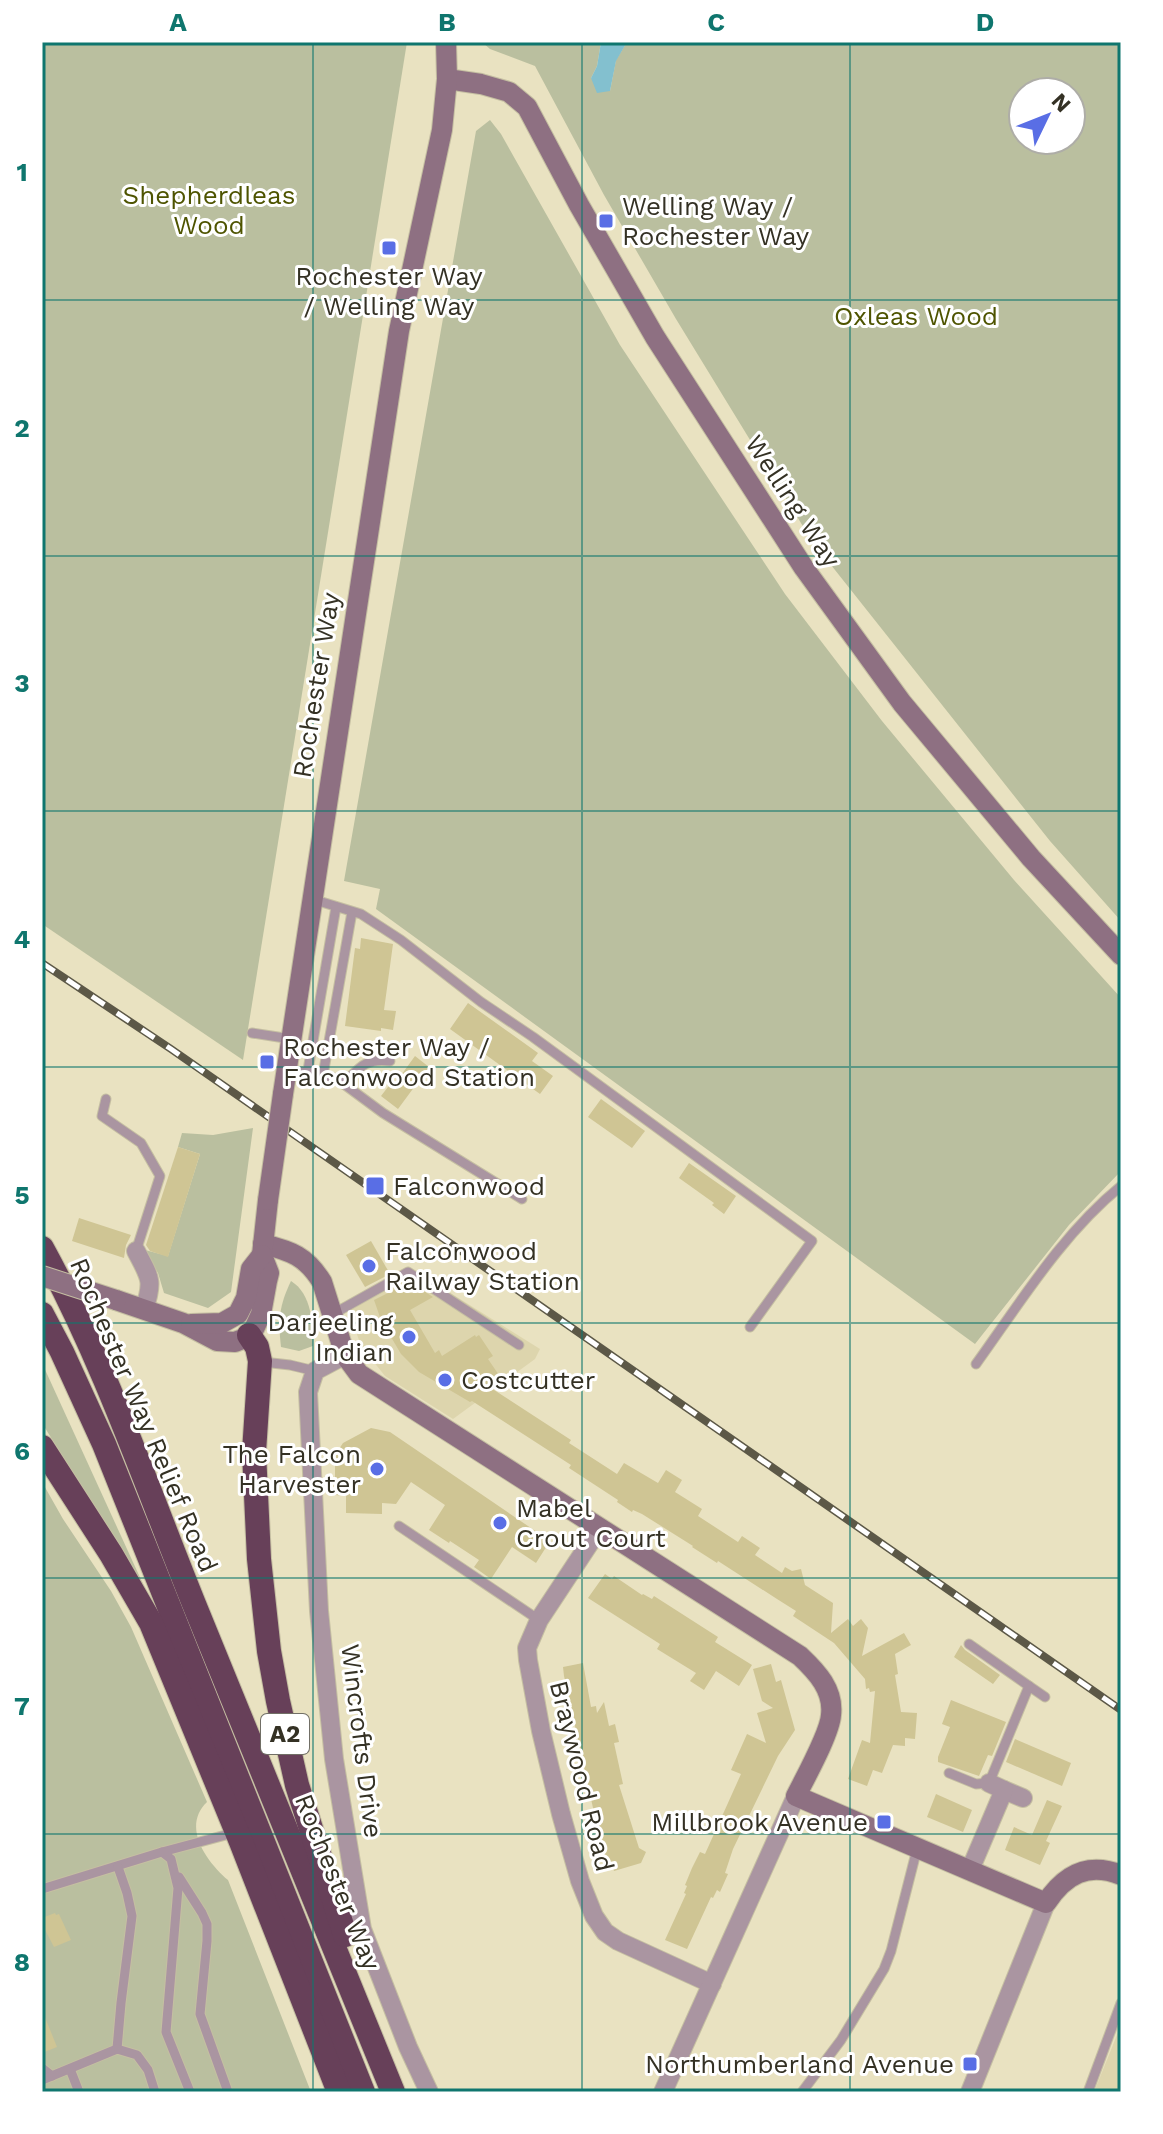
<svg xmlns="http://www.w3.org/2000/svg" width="1163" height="2134" viewBox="0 0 1163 2134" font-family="'Work Sans',sans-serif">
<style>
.built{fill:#ddd5ad}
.green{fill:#babf9f;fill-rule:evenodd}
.water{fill:#83c0cf}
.building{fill:#cfc594}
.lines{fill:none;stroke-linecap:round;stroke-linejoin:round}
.lane-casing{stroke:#c5bfa2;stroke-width:11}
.street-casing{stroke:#c5bfa2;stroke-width:20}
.secondary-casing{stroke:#c5bfa2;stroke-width:22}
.highway-casing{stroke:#c5bfa2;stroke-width:26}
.lane{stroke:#aa95a1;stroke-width:9}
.street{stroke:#aa95a1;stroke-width:18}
.secondary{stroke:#8e7082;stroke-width:20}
.highway{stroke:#674059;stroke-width:24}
.rail-casing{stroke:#5c5847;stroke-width:8}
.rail{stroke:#fff;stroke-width:5;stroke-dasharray:15;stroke-linecap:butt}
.secondary-bridge-casing{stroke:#c5bfa2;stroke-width:22;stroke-linecap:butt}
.secondary-bridge{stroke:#8e7082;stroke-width:20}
.grid{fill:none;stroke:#0f766e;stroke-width:2;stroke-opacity:0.55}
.poi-dot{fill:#596ee5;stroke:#fff;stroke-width:3}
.labels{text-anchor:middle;stroke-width:6;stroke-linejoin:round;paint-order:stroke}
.shield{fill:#fff;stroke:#716f66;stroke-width:2}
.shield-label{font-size:24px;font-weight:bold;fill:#343124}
.park-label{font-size:26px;fill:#4e5400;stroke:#fff}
.poi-label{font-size:26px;fill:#343124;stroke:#fff;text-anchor:start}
.street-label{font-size:26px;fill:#343124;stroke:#fff}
.neatline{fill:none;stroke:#0f766e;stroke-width:3}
.grid-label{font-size:26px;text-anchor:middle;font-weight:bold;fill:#0f766e}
</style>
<rect width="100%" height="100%" fill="#e9e2c1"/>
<g class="built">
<polygon points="409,1267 540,1349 535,1359 453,1419 385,1376 361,1346 346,1302"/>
<polygon points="1121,2025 1121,2092 1094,2092"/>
</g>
<g class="green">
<polygon points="42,42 407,42 243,1060 42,924"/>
<path d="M482,42H601L597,66L591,78L610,91L616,60L627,42H1121V921L1050,841L812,541L676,319L604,195L535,66L490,49ZM1023,92H1071V140H1023Z"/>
<polygon points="490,120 501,134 620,345 785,594 882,721 1014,880 1121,998 1121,1171 1069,1225 975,1344 376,909 380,889 344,881 476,131"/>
<polygon points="253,1128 231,1292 208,1308 164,1293 158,1273 145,1250 168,1256 200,1154 178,1147 182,1133 213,1135"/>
<path d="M291,1281C312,1294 313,1324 313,1346L299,1351L281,1347C278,1320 279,1306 291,1281Z"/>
<polygon points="42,1363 148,1595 42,1423"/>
<path d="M42,1482L63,1519L111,1591L131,1627L207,1802C181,1827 207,1862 228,1880L311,2092H42Z"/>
</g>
<polygon class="water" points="601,42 627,42 616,61 610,91 597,93 591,78 597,66"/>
<g class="building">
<polygon points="361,938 393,944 384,1010 396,1011 393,1030 381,1028 381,1031 345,1026 355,948 360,949"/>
<polygon points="468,1003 538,1053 532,1061 553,1076 540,1094 450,1029"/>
<polygon points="415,1056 429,1067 398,1109 381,1096 391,1083 394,1085"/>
<polygon points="601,1099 645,1131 632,1148 588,1117"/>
<polygon points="178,1147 200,1154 168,1257 150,1251 146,1245"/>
<polygon points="689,1163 736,1196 724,1214 712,1205 714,1203 679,1178"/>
<polygon points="79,1218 131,1235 126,1245 124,1258 72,1241"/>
<polygon points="371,1241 390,1274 365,1287 346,1255"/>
<polygon points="410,1282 433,1297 410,1310 435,1353 439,1350 442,1356 475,1335 476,1337 479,1335 493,1356 488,1359 503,1381 491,1388 571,1440 569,1443 617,1474 624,1463 658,1483 666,1470 682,1480 675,1492 702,1509 698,1516 738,1542 742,1536 760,1548 755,1555 782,1573 785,1567 792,1571 801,1569 805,1585 833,1603 831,1633 848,1619 853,1626 861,1619 868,1628 862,1656 904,1633 911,1645 895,1654 898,1674 895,1675 901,1712 917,1713 915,1739 905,1738 905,1746 893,1745 882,1773 873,1770 867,1786 848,1779 862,1740 870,1743 875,1691 870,1692 869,1688 866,1689 865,1679 834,1643 793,1616 796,1611 777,1599 718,1561 717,1563 692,1547 693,1546 642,1514 633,1510 632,1512 617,1502 618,1500 569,1468 571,1465 472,1401 470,1402 419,1372 401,1354 381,1320 374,1300"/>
<polygon points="371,1428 390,1432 550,1541 536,1563 512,1547 491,1579 474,1567 479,1560 450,1541 449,1543 429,1530 445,1505 411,1482 396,1504 382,1503 382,1514 346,1513 346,1496 335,1495 335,1455 343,1443"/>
<polygon points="605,1574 612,1579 614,1576 642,1595 643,1594 652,1599 654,1596 718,1637 715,1642 752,1665 739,1686 716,1671 704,1690 690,1681 696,1673 657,1649 660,1644 588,1598"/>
<polygon points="961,1645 965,1650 1000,1675 993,1684 954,1657"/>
<polygon points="583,1663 591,1707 596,1706 597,1713 604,1702 609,1726 615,1724 619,1742 614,1743 623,1784 619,1785 639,1848 646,1852 641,1863 614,1871 612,1865 608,1866 592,1817 595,1817 564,1676 563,1667"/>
<polygon points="771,1664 776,1682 781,1680 795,1730 778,1756 733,1849 725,1873 728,1874 720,1892 717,1890 713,1898 711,1897 687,1949 665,1940 686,1894 684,1893 687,1886 685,1885 692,1868 700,1852 705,1854 741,1774 731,1770 747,1734 766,1743 757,1713 773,1708 762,1701 753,1669"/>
<polygon points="951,1700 1006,1722 992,1756 988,1755 979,1776 938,1762 938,1757 950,1727 942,1724"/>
<polygon points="1015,1739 1071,1763 1062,1786 1006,1762"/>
<polygon points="936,1794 972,1810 963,1832 927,1817"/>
<polygon points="1047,1800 1062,1806 1046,1841 1050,1843 1040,1865 1005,1850 1014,1827 1032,1835"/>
<polygon points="55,1913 56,1915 59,1914 71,1940 54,1947 42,1924 42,1918"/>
<polygon points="42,2010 57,2047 42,2053"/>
</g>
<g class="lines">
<defs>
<g id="lane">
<polyline points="312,899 361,914 401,940 481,1002 533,1037 812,1241 750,1327"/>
<polyline points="252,1033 291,1039"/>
<polyline points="287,1070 304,1072 308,1070 337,1079 383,1113 522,1199"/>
<polyline points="308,1070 336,907"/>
<polyline points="323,1075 352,912"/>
<path d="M343,1084C360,1068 364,1058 390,1061"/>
<polyline points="106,1099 102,1116 141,1143 160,1176 136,1251"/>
<polyline points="333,1314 408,1272 519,1345"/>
<polyline points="263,1362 290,1365 315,1371"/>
<path d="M976,1364C1020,1303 1062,1234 1121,1186"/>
<polyline points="399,1526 539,1620"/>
<polyline points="1029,1686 1045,1697"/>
<polyline points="949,1773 976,1784 989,1783 1029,1686 969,1644"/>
<polyline points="162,1852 237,1832"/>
<polyline points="179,1877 202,1913 207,1924 207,1941 200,2014 228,2092"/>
<polyline points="42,1889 162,1852 171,1859 178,1888 166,2032 190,2092"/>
<polyline points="117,2049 121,2003 132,1916 127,1893 118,1867"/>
<polyline points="42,2068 52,2076"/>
<polyline points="70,2069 79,2092"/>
<polyline points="42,2080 117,2049 137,2055 148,2070 155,2092"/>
<polyline points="802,2092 841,2040 884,1969 891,1951 917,1849"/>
<polyline points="1088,2092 1121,2003"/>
</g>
<g id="street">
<path d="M136,1251C150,1278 154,1280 144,1310"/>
<polyline points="345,1355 315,1371 308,1392 319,1611 334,1759 362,1929 408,2047 429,2092"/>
<polyline points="599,1529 539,1620 527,1648 528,1660 541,1731 561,1814 580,1881 594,1916 605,1932 618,1941 712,1984"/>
<polyline points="1004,1790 1023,1798"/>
<polyline points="970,1870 1004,1790 989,1783"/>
<polyline points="663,2092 796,1796"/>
<polyline points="970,2092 1046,1903"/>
</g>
<g id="secondary">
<polyline points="447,79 481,84 509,92 527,107 579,205 655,337 804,568 902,703 1031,858 1121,955"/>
<polyline points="283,1094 399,331 442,130 447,79 446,42"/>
<path d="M263,1244C291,1251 306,1256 322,1282L345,1355L359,1374L800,1656C817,1672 834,1690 831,1715C830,1733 805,1778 796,1796L1046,1903C1065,1874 1088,1862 1121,1875"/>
<polyline points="116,1300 183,1323 217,1341 235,1342 245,1338 254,1329 261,1314 267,1281 269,1273 262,1255 268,1200"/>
<polyline points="191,1324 222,1323 238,1314 246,1298 251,1269 262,1255"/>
</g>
<g id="highway">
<path d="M42,1248C104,1361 146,1485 194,1604C259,1767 327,1929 393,2092"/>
<polyline points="42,1314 62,1352 104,1444 363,2092"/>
<polyline points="249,1335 257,1347 260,1361 254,1452 259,1559 269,1651 278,1701 297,1785 345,1935"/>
<polyline points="42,1447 111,1554 151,1623 241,1842 339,2092"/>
</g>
</defs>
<use href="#lane" class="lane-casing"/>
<use href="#street" class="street-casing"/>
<use href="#secondary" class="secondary-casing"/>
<use href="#highway" class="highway-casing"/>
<use href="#lane" class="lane"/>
<use href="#street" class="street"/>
<use href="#secondary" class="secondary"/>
<use href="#highway" class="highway"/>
<defs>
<polyline id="rail" points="42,963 171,1049 1121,1710"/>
</defs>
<use href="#rail" class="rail-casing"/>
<use href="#rail" class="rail"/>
<defs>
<g id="secondary-bridge">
<polyline points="268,1200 283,1094"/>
<polyline points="42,1276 116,1300"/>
</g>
</defs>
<use href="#secondary-bridge" class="secondary-bridge-casing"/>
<use href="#secondary-bridge" class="secondary-bridge"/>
</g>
<path class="grid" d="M313,42V2092M582,42V2092M850,42V2092M42,300H1121M42,556H1121M42,811H1121M42,1067H1121M42,1323H1121M42,1578H1121M42,1834H1121"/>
<g class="poi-dot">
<rect x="598" y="213" width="16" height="16" rx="4"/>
<rect x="381" y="240" width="16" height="16" rx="4"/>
<rect x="259" y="1054" width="16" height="16" rx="4"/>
<rect x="365" y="1176" width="20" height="20" rx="4"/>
<circle cx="369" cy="1266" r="8"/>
<circle cx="409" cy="1337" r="8"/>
<circle cx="445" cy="1380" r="8"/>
<circle cx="377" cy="1469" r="8"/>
<circle cx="500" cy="1523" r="8"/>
<rect x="876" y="1814" width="16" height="16" rx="4"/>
<rect x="962" y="2056" width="16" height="16" rx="4"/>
</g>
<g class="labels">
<rect class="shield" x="261" y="1714" width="48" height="40" rx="6"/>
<g class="shield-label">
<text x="285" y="1742">A2</text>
</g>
<g class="park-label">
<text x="209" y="204">Shepherdleas<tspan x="209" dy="30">Wood</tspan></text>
<text x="916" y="325">Oxleas Wood</text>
</g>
<g class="poi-label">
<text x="622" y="215">Welling Way /<tspan x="622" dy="30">Rochester Way</tspan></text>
<text x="389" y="285" text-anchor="middle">Rochester Way<tspan x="389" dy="30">/ Welling Way</tspan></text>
<text x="283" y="1056">Rochester Way /<tspan x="283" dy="30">Falconwood Station</tspan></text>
<text x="393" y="1195">Falconwood</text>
<text x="385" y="1260">Falconwood<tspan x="385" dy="30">Railway Station</tspan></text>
<text x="393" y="1331" text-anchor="end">Darjeeling<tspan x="393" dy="30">Indian</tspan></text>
<text x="461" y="1389">Costcutter</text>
<text x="361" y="1463" text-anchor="end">The Falcon<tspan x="361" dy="30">Harvester</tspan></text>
<text x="516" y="1517">Mabel<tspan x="516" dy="30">Crout Court</tspan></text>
<text x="868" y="1831" text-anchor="end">Millbrook Avenue</text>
<text x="954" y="2073" text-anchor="end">Northumberland Avenue</text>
</g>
<g class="street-label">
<text transform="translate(793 501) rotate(57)" y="9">Welling Way</text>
<text transform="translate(316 685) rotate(-81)" y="9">Rochester Way</text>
<text transform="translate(144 1415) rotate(67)" y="9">Rochester Way Relief Road</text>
<text transform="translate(362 1741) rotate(83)" y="9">Wincrofts Drive</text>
<text transform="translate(582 1776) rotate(76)" y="9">Braywood Road</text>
<text transform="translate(338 1882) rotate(68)" y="9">Rochester Way</text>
</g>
</g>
<rect width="1163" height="2134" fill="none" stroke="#ffffff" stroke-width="88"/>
<g transform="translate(1047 116) rotate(47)"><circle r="38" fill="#ffffff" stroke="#aeada7" stroke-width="2"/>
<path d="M0-6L14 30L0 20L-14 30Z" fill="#596ee5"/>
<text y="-12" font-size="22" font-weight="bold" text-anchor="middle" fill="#343124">N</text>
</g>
<rect x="44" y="44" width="1075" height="2046" class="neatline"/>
<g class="grid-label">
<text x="178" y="31">A</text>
<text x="447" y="31">B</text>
<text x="716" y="31">C</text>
<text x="985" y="31">D</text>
<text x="22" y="181">1</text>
<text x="22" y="437">2</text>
<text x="22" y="692">3</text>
<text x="22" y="948">4</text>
<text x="22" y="1204">5</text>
<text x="22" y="1460">6</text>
<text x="22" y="1715">7</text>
<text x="22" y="1971">8</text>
</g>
</svg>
